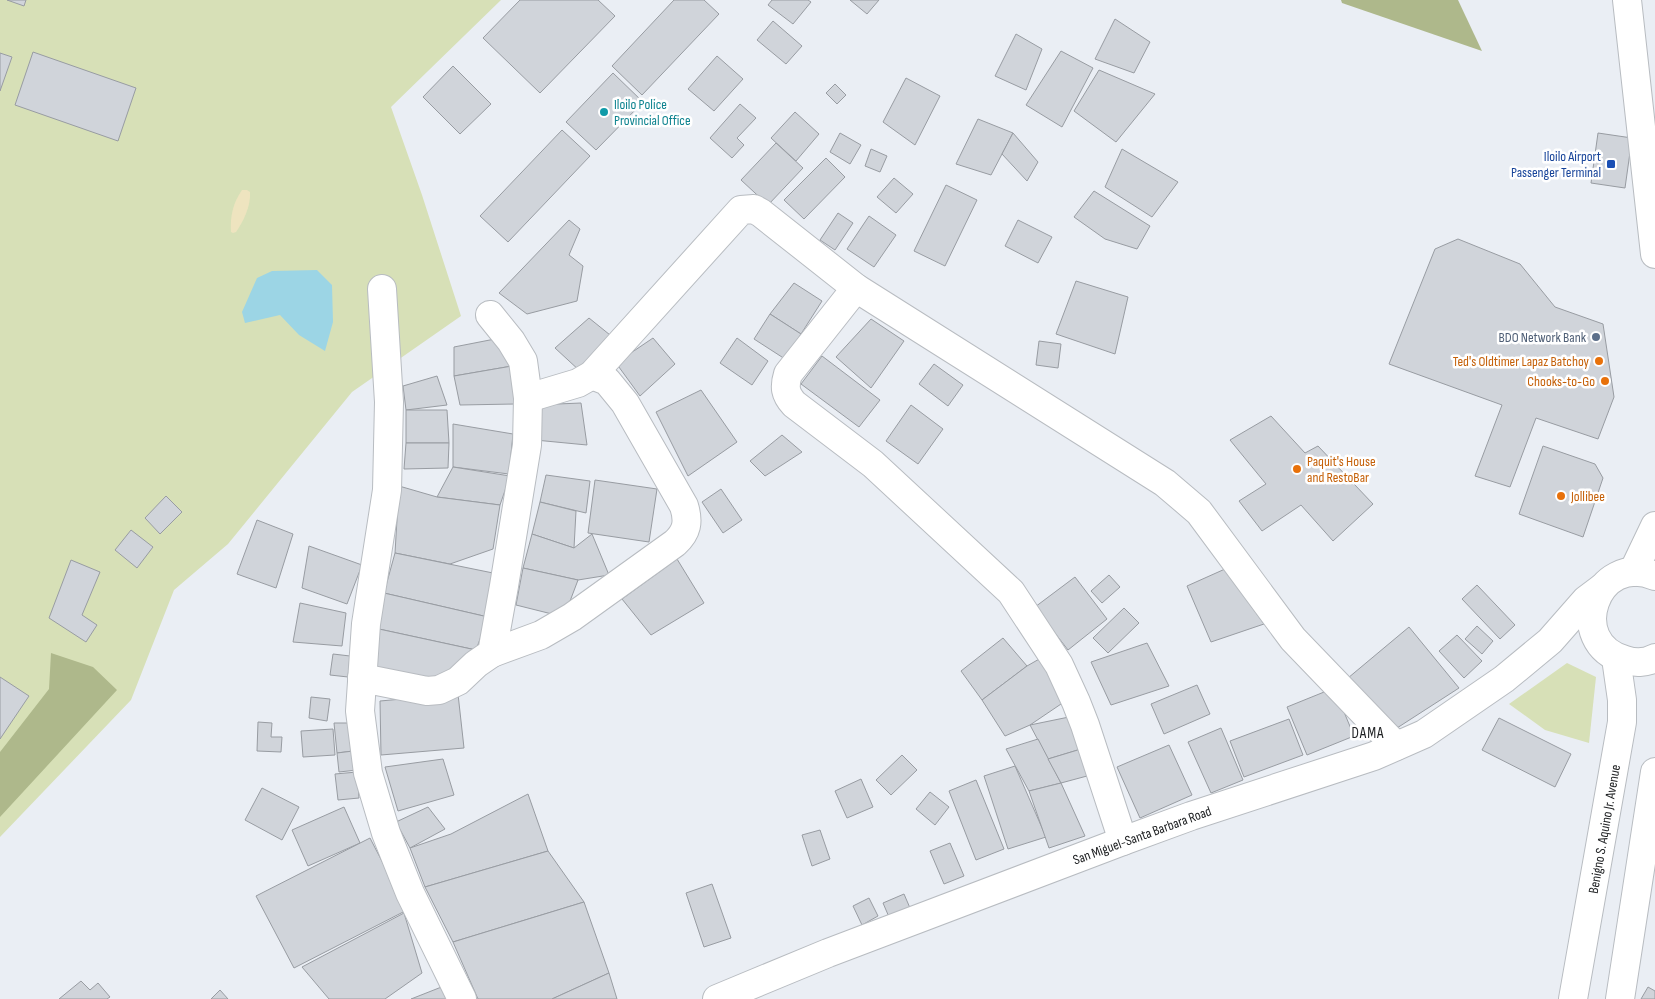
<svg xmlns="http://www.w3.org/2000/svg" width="1655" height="999" viewBox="0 0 1655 999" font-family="'Sofia Sans Condensed',sans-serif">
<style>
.green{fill:#d7e0b7}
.forest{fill:#aeb88b}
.sand{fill:#eee4bf}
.water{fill:#9cd5e5}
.building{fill:#d0d4da;stroke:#989ca2}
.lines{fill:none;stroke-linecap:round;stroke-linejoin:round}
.minor-casing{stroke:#b8bcc1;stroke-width:30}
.major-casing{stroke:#b8bcc1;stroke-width:30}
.minor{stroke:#fff;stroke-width:28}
.major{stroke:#fff;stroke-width:28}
.culture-dot{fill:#0f9aa8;stroke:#fff;stroke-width:2}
.transit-dot{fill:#1a4fb4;stroke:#fff;stroke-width:2}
.service-dot{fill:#5c6f8a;stroke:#fff;stroke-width:2}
.food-dot{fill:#e8710a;stroke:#fff;stroke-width:2}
.labels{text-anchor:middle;stroke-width:5;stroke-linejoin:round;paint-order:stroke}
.culture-label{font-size:14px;fill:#0d838f;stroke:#fff;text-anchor:start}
.transit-label{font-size:14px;fill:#164399;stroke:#fff;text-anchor:end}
.service-label{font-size:14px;fill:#4e5e75;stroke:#fff;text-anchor:end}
.food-label{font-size:14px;fill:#c56008;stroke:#fff;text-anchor:end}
.street-label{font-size:14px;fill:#202224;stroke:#fff}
.neighbourhood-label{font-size:15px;letter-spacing:1px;fill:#202224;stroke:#fff}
</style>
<rect width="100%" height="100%" fill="#eaeef4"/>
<g class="green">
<polygon points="0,0 501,0 391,107 422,195 461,316 352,392 228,544 174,590 131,700 0,837"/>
<polygon points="1567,663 1596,677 1589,743 1545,730 1509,704"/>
</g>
<g class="forest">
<polygon points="1341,0 1458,0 1482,51 1342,3"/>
<polygon points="51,653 93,667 117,690 0,817 0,752 49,689"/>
</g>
<path class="sand" d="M242,190H247L250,192C251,206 243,222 236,232L233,233L231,232C230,216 233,203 242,190Z"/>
<polygon class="water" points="317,270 332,285 333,322 325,351 299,335 280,315 245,323 242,312 257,278 272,271"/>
<g class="building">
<polygon points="7,0 26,0 24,6"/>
<polygon points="520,0 598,0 615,16 540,93 483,38"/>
<polygon points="674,0 704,0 719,14 642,95 612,66"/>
<polygon points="772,0 808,0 811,2 793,24 768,5"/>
<polygon points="850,0 879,0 867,14"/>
<polygon points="1115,19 1150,42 1134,73 1095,59"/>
<polygon points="773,21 802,46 786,64 757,40"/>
<polygon points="1016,34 1042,49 1026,90 995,76"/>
<polygon points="1061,51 1093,68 1062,127 1026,105"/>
<polygon points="33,52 136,88 118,141 15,105"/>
<polygon points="0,53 12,57 0,91"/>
<polygon points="717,56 743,79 714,111 688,89"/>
<polygon points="453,66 491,104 460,134 423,97"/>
<polygon points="1099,70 1155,94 1116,142 1074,111"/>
<polygon points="613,73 643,102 596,150 566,122"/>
<polygon points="906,78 940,96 915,145 883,122"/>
<polygon points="835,84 846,95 837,104 826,93"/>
<polygon points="740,104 756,118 737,138 744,145 732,158 710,138"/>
<polygon points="795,112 819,134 796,161 771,138"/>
<polygon points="978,119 1013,133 991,175 956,164"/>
<polygon points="562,130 590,156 508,242 480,216"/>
<polygon points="840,133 861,145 850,164 830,152"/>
<polygon points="1013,133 1038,162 1027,181 1002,154"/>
<polygon points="1598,133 1632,138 1625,188 1591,183"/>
<polygon points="776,143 803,168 768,205 741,180"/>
<polygon points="871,149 887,156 880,172 865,166"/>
<polygon points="1122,149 1178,182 1152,217 1105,187"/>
<polygon points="826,158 845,177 804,219 784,200"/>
<polygon points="894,178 913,194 896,213 877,197"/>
<polygon points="946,185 977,200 945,266 914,251"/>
<polygon points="1094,191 1150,226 1137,249 1105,239 1074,217"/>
<polygon points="838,213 853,223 835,250 820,240"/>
<polygon points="869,216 896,235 874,267 847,249"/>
<polygon points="569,220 580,229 569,255 583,266 577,301 527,314 499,293"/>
<polygon points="1018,220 1052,237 1038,263 1005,246"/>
<polygon points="1458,239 1520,264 1555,307 1603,324 1614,397 1598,439 1536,418 1510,487 1475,476 1502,405 1389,364 1435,249"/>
<polygon points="1076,281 1128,297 1115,354 1056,334"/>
<polygon points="794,283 822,301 801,334 770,314"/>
<polygon points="770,314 801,334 785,359 754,339"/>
<polygon points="589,318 615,339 581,372 555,348"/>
<polygon points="871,319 904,341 871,388 836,357"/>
<polygon points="500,338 512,366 454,376 454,347"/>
<polygon points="653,338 675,364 640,396 616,363"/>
<polygon points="737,338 768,361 752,385 720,363"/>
<polygon points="1039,341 1061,344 1058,368 1036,365"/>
<polygon points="822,356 880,400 859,427 801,384"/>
<polygon points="934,364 963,385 948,406 919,384"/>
<polygon points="512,366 515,404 460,405 454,376"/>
<polygon points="437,376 447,405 406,410 403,386"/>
<polygon points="701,390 737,442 688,476 656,412"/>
<polygon points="581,403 587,445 535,440 534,405"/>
<polygon points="911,405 943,429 918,464 886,441"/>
<polygon points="406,410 447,410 449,443 406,443"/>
<polygon points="1271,416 1305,453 1318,446 1373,504 1333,541 1301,505 1262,531 1239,501 1266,484 1230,440"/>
<polygon points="453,424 513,434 509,474 453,467"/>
<polygon points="782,435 802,452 765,476 750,461"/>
<polygon points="406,443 449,443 448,468 404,469"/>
<polygon points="1543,446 1595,464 1603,478 1583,537 1519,514"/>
<polygon points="453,467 510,476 500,505 437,497"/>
<polygon points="546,475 590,481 586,513 540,502"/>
<polygon points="595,480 657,489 649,542 588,533"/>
<polygon points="399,486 437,497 500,505 493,549 450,564 395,553"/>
<polygon points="721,489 742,520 723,533 702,502"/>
<polygon points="166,496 182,512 160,534 145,518"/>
<polygon points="540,502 576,511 574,548 532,534"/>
<polygon points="257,520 293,534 276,588 237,574"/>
<polygon points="131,530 153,547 137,568 115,550"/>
<polygon points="532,534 574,548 592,534 609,575 578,580 523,568"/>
<polygon points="309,546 362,565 347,604 302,588"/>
<polygon points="395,553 493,573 488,617 384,593"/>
<polygon points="677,559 704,603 651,635 622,599"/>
<polygon points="71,560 100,572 82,615 97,625 86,642 49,618"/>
<polygon points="523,568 578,580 564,617 516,605"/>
<polygon points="1225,569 1264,624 1211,642 1187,586"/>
<polygon points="1109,575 1120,587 1102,603 1091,591"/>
<polygon points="1075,577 1107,619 1068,650 1035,607"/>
<polygon points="1477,585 1515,625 1500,639 1462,599"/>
<polygon points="384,593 488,617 476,650 379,629"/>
<polygon points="300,603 346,613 342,646 293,642"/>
<polygon points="1124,608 1139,623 1108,653 1093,638"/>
<polygon points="1477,626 1493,641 1482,654 1465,639"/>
<polygon points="1409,627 1459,688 1397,728 1348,678"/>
<polygon points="379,629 476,650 438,687 371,669"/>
<polygon points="1457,635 1482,661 1464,678 1439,651"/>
<polygon points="1003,638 1027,666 982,700 961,671"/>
<polygon points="1147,643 1169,686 1111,705 1091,662"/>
<polygon points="333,654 350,656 348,677 330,675"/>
<polygon points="1041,658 1064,702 1030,725 1005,736 982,700 1027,666"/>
<polygon points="0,677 29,696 0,739"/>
<polygon points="1197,685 1210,714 1164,734 1151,704"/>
<polygon points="1334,688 1354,736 1307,755 1287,707"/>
<polygon points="458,694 464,748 381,755 380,701"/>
<polygon points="311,697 330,699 327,721 309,718"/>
<polygon points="1069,717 1081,749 1048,759 1030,725"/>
<polygon points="1499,718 1571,754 1555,787 1482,750"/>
<polygon points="1289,719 1303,755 1244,777 1230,741"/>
<polygon points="258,722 272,723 271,737 282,737 281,752 257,751"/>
<polygon points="334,723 350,723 353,751 337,753"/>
<polygon points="1221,728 1243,780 1211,793 1188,742"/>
<polygon points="333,729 335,755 303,757 301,731"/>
<polygon points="1038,739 1061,783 1029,791 1006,749"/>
<polygon points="1169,745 1192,795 1140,818 1117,767"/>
<polygon points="1081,749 1087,776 1061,783 1048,759"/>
<polygon points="353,751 357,770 339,772 337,753"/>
<polygon points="902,755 917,770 891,795 876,780"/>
<polygon points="443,759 454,795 398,811 385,767"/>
<polygon points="1015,766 1046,837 1008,849 984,776"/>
<polygon points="357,772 359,798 338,800 335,774"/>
<polygon points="861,779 873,807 847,818 835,791"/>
<polygon points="976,780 1004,849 976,860 949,791"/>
<polygon points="1061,783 1085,836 1049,848 1029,791"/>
<polygon points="262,788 299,807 282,840 245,820"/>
<polygon points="930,792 949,807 935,825 916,809"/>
<polygon points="528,794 548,851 425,887 410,848 451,834"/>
<polygon points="344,807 360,843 308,866 292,830"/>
<polygon points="428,807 445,829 410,848 396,822"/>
<polygon points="820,830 830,859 812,866 802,835"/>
<polygon points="370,838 407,910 294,968 256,896"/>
<polygon points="950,843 964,876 944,884 930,851"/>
<polygon points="548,851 584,902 453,942 425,887"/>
<polygon points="712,884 731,938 704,947 686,893"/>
<polygon points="904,894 910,908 889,917 883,903"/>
<polygon points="869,898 878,916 862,925 853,906"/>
<polygon points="584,902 609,973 552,999 478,999 453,942"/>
<polygon points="404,913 422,973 385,999 329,999 302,967"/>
<polygon points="609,973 617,999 552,999"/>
<polygon points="81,981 90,990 98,983 110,997 107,999 59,999"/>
<polygon points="444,986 450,999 411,999"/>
<polygon points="1648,987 1655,991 1655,999 1641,999"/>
<polygon points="220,990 228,999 211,999"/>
</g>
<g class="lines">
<defs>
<g id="minor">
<path d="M856,288L788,374C784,387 785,394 794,404L873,464L1011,592L1059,665L1076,702L1085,725L1123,841"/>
<polyline points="382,289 389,402 387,490 366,624 360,711 368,773 386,833 410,893 462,999"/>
<polyline points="528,398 578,383 592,375 741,210 754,209 761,213 856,288 1165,483 1199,512 1293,639 1396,746"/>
<path d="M492,653L541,635L572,617L675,543C687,532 689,522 684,506L625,403L607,381L592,375"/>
<polyline points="362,678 427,691 439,690 458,681 476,664 492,653 504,586 527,445 528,398 523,361 511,341 490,315"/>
</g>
<g id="major">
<polyline points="1627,0 1655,254"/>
<polyline points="1633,572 1655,526"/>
<path d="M1655,576C1596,551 1564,643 1625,660C1634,663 1646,663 1655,658"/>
<polyline points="717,999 828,953 1123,841 1191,816 1374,756 1424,734 1504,679 1550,641 1586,600 1602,588"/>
<polyline points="1573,999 1622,722 1622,700 1616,658"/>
<polyline points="1620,999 1655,772"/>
</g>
</defs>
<use href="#minor" class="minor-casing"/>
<use href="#major" class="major-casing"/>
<use href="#minor" class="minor"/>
<use href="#major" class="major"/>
</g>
<circle class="culture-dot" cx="604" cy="112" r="5"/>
<rect class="transit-dot" x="1606" y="159" width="10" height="10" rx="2.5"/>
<circle class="service-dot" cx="1596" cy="337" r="5"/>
<g class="food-dot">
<circle cx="1599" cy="361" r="5"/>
<circle cx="1605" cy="381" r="5"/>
<circle cx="1297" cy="469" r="5"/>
<circle cx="1561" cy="496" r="5"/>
</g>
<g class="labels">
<g class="culture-label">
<text x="614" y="109">Iloilo Police<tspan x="614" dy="16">Provincial Office</tspan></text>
</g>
<g class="transit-label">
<text x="1601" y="161">Iloilo Airport<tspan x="1601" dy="16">Passenger Terminal</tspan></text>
</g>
<g class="service-label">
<text x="1586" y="342">BDO Network Bank</text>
</g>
<g class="food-label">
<text x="1589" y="366">Ted's Oldtimer Lapaz Batchoy</text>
<text x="1595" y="386">Chooks-to-Go</text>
<text x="1307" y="466" text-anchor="start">Paquit's House<tspan x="1307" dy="16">and RestoBar</tspan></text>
<text x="1571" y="501" text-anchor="start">Jollibee</text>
</g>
<g class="street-label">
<text transform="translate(1604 829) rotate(-80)" y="5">Benigno S. Aquino Jr. Avenue</text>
<text transform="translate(1142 835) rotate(-20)" y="5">San Miguel-Santa Barbara Road</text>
</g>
<g class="neighbourhood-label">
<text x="1368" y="738">DAMA</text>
</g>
</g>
</svg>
